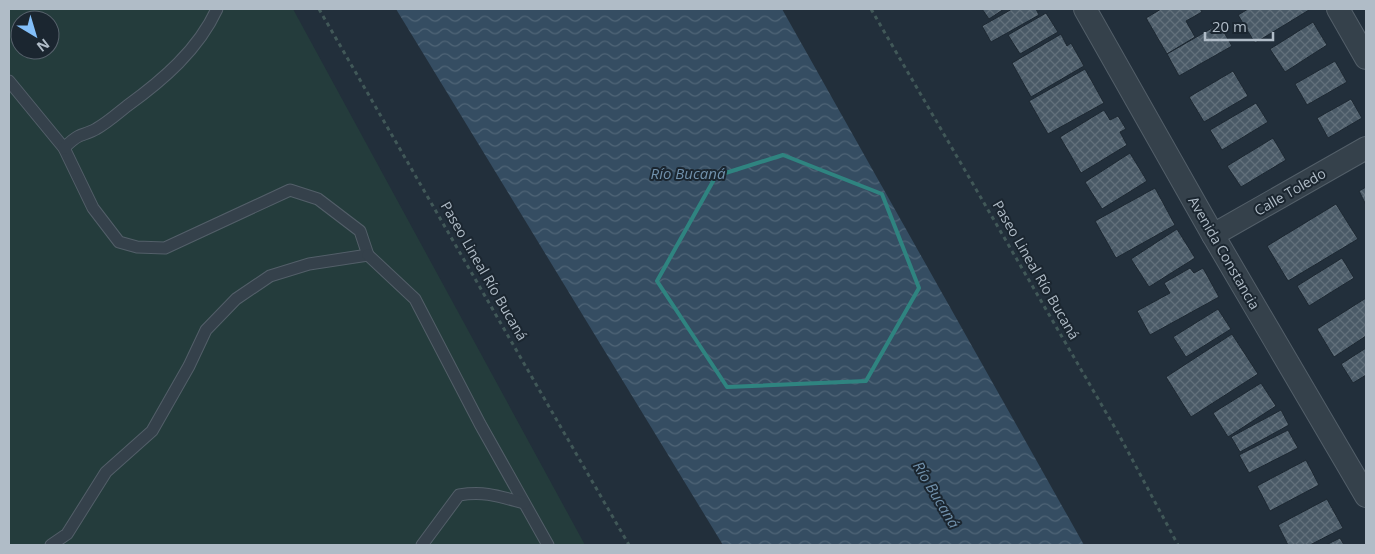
<svg xmlns="http://www.w3.org/2000/svg" width="1375" height="554" viewBox="0 0 1375 554" font-family="'Open Sans',sans-serif">
<style>
.green{fill:#243c3c;fill-rule:evenodd}
.water{fill:url(#water-waves)}
.building{fill:url(#building-cross-hatch);stroke:#1d2832}
.lines{fill:none;stroke-linecap:round;stroke-linejoin:round}
.lane-casing{stroke:#535f69;stroke-width:13}
.street-casing{stroke:#535f69;stroke-width:24}
.path{stroke:#415858;stroke-width:3;stroke-dasharray:4 4;stroke-linecap:butt}
.lane{stroke:#35414b;stroke-width:11}
.street{stroke:#35414b;stroke-width:22}
.marked{fill:none;stroke:#2f8480;stroke-width:4;stroke-linejoin:round}
.labels{text-anchor:middle;stroke-width:4;stroke-linejoin:round;paint-order:stroke}
.street-label{font-size:14px;fill:#b0bcc7;stroke:#1b2630}
.water-label{font-size:15px;font-style:italic;fill:#7090ab;stroke:#1b2630}
</style>
<defs>
<pattern id="water-waves" width="16" height="10" patternUnits="userSpaceOnUse" patternTransform="scale(1.25)"><rect width="16" height="10" fill="#354d62"/><path d="M0 5q4-4 8 0t8 0" fill="none" stroke="#506577"/></pattern>
<pattern id="building-cross-hatch" width="8" height="8" patternUnits="userSpaceOnUse" patternTransform="scale(1.25)"><rect width="8" height="8" fill="#4a5a67"/><path d="M0 0l8 8M0 8l8-8" fill="none" stroke="#62707b"/></pattern>
</defs>
<rect width="100%" height="100%" fill="#222f3b"/>
<path class="green" d="M9,9H293L585,545H9ZM20,20H50V50H20Z"/>
<polygon class="water" points="396,9 782,9 1084,545 723,545"/>
<g class="building">
<polygon points="982,9 1004,9 989,19"/>
<polygon points="1012,9 1036,9 1039,15 991,42 982,26"/>
<polygon points="1161,9 1200,9 1202,12 1186,21 1195,37 1167,54 1146,18"/>
<polygon points="1248,9 1308,9 1309,10 1255,43 1238,15"/>
<polygon points="1046,13 1058,32 1020,54 1008,35"/>
<polygon points="1313,22 1327,45 1285,72 1270,49"/>
<polygon points="1219,24 1232,46 1179,76 1167,54"/>
<polygon points="1061,34 1067,46 1071,43 1084,66 1031,97 1012,63"/>
<polygon points="1335,61 1347,82 1307,105 1295,84"/>
<polygon points="1085,69 1104,103 1048,134 1029,101"/>
<polygon points="1233,71 1248,96 1204,122 1189,97"/>
<polygon points="1351,99 1362,118 1328,138 1317,118"/>
<polygon points="1256,103 1268,122 1222,150 1210,130"/>
<polygon points="1104,110 1110,120 1118,116 1126,129 1120,132 1127,145 1081,173 1060,137"/>
<polygon points="1273,138 1286,160 1241,187 1227,166"/>
<polygon points="1130,153 1147,181 1102,209 1085,182"/>
<polygon points="1366,187 1366,205 1359,191"/>
<polygon points="1155,188 1175,225 1116,258 1095,221"/>
<polygon points="1336,204 1358,239 1288,281 1267,246"/>
<polygon points="1177,229 1195,258 1149,287 1131,259"/>
<polygon points="1342,258 1354,278 1309,306 1297,286"/>
<polygon points="1190,268 1194,273 1203,268 1219,297 1150,335 1137,311 1170,293 1164,283"/>
<polygon points="1366,298 1366,336 1334,357 1317,329"/>
<polygon points="1218,309 1231,329 1186,357 1173,337"/>
<polygon points="1232,334 1258,374 1191,417 1166,377"/>
<polygon points="1366,348 1366,375 1353,383 1341,364"/>
<polygon points="1261,383 1276,406 1228,437 1213,413"/>
<polygon points="1281,410 1289,425 1240,452 1231,437"/>
<polygon points="1288,430 1298,448 1249,473 1239,455"/>
<polygon points="1306,460 1319,485 1270,511 1257,486"/>
<polygon points="1327,499 1343,528 1310,545 1288,545 1278,525"/>
<polygon points="1340,538 1344,545 1326,545"/>
</g>
<g class="lines">
<defs>
<g id="lane">
<polyline points="9,81 64,148 93,208 119,242 137,247 165,248 290,190 318,199 360,231 368,255 309,264 270,276 236,299 206,330 189,366 152,431 106,472 67,534 51,545"/>
<path d="M64,148C68,144 73,139 79,136C84,134 91,132 96,129C107,123 117,114 127,106C163,80 198,50 217,9"/>
<polyline points="368,255 415,299 480,424 548,545"/>
<path d="M422,545L459,495C485,491 498,496 524,503"/>
</g>
<g id="street">
<polyline points="1085,9 1213,235 1366,496"/>
<polyline points="1338,9 1366,58"/>
<polyline points="1213,235 1366,148"/>
</g>
</defs>
<use href="#lane" class="lane-casing"/>
<use href="#street" class="street-casing"/>
<g class="path">
<polyline points="319,9 629,545"/>
<polyline points="871,9 1118,433 1178,545"/>
</g>
<use href="#lane" class="lane"/>
<use href="#street" class="street"/>
</g>
<path class="marked" d="M783,155L882,194L919,288L866,381L727,387L657,281L716,176Z"/>
<g class="labels">
<g class="street-label">
<text transform="translate(1290 192) rotate(-30)" y="5">Calle Toledo</text>
<text transform="translate(1224 253) rotate(60)" y="5">Avenida Constancia</text>
<text transform="translate(1036 270) rotate(60)" y="5">Paseo Lineal Río Bucaná</text>
<text transform="translate(484 271) rotate(60)" y="5">Paseo Lineal Río Bucaná</text>
</g>
<g class="water-label">
<text x="688" y="179">Río Bucaná</text>
<text transform="translate(936 495) rotate(59)" y="5">Río Bucaná</text>
</g>
</g>
<rect width="1375" height="554" fill="none" stroke="#b0bcc7" stroke-width="20"/>
<g transform="translate(35 35) rotate(142)"><circle r="24" fill="#1b2630" stroke="#57626c"/>
<path d="M0-4L9 19L0 12L-9 19Z" fill="#83bff9"/>
<text y="-8" font-size="14" font-weight="bold" text-anchor="middle" fill="#b0bcc7">N</text>
</g>
<path d="M1205 32v8h68v-8" fill="none" stroke="#b0bcc7" stroke-width="2.5"/>
<text x="1212" y="32" font-size="15" fill="#b0bcc7" stroke="#1b2630" stroke-width="4" paint-order="stroke">20 m</text>
</svg>
